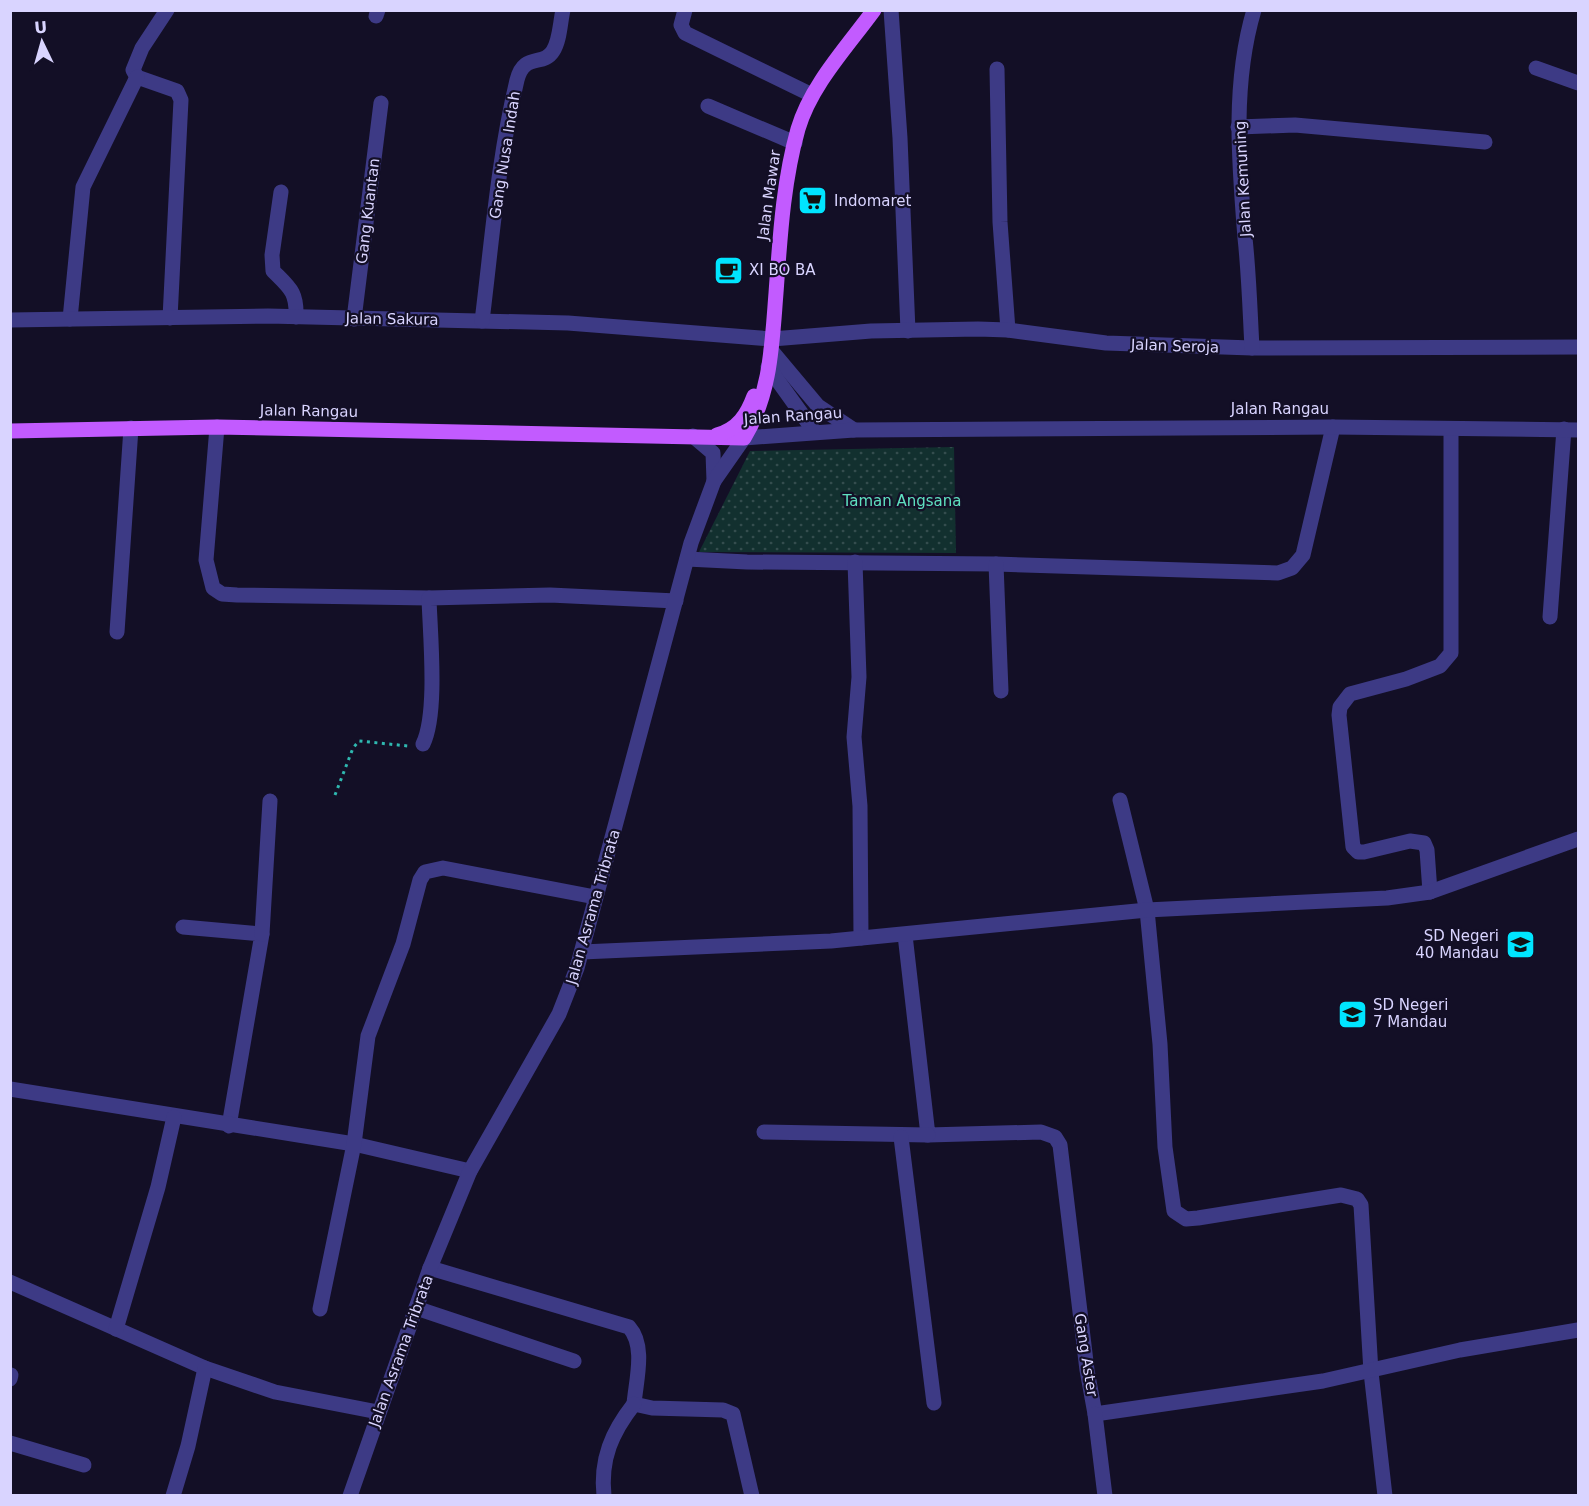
<svg xmlns="http://www.w3.org/2000/svg" width="1589" height="1506" viewBox="0 0 1589 1506" font-family="'DejaVu Sans',sans-serif">
<style>
.park{fill:url(#park-dots)}
.lines{fill:none;stroke-linecap:round;stroke-linejoin:round}
.path{stroke:#2fb8b0;stroke-width:3;stroke-dasharray:3 4.5;stroke-linecap:butt}
.minor{stroke:#3d3a85;stroke-width:15}
.major{stroke:#c25bff;stroke-width:15}
.labels{text-anchor:middle;stroke-width:4.5;stroke-linejoin:round;paint-order:stroke}
.street-label{font-size:15px;fill:#d9d4ff;stroke:#130f26}
.poi-label{font-size:15px;fill:#d9d4ff;stroke:#130f26;text-anchor:start}
.park-label{font-size:15px;fill:#5fe0c0;stroke:#130f26}
</style>
<defs>
<pattern id="park-dots" width="8" height="8" patternUnits="userSpaceOnUse" patternTransform="scale(1.5)"><rect width="8" height="8" fill="#12302f"/><path d="M2 2h.1M6 6h.1" fill="none" stroke="#344d4e" stroke-width="1.8" stroke-linecap="round"/></pattern>
</defs>
<rect width="100%" height="100%" fill="#130f26"/>
<polygon class="park" points="954,447 956,553 699,552 750,451"/>
<g class="lines">
<polyline class="path" points="335,795 353,748 359,741 408,746"/>
<g class="minor">
<polyline points="167,10 142,48 133,70 137,77 177,91 181,100 170,318"/>
<polyline points="685,10 681,25 685,33 812,95"/>
<polyline points="891,10 900,138 908,331"/>
<polyline points="376,16 378,10"/>
<polyline points="1536,68 1578,83"/>
<polyline points="997,69 1000,222 1008,330"/>
<polyline points="708,106 795,143"/>
<polyline points="1238,127 1295,125 1485,142"/>
<path d="M281,192L272,255L273,271C290,288 297,292 296,317"/>
<polyline points="70,319 83,187 137,77"/>
<polyline points="354,319 381,103"/>
<polyline points="10,320 268,316 568,323 772,339 871,331 978,329 1008,330 1106,343 1252,348 1578,347"/>
<path d="M482,321C492,241 498,159 517,80C524,52 543,67 553,51C560,40 560,23 563,10"/>
<path d="M1252,348C1250,311 1249,275 1245,238C1239,163 1232,84 1254,10"/>
<polyline points="771,350 818,406 854,430"/>
<polyline points="768,367 814,431"/>
<polyline points="217,427 206,560 213,588 222,594 237,595 429,598"/>
<polyline points="693,436 713,453 714,481"/>
<polyline points="687,559 747,562 996,564 1278,573 1292,568 1303,555 1333,427"/>
<polyline points="855,562 859,677 854,737 860,806 861,938"/>
<polyline points="996,564 1001,691"/>
<polyline points="1550,617 1564,429"/>
<polyline points="117,632 131,428"/>
<path d="M423,744C438,713 430,634 429,598L550,595L676,601"/>
<polyline points="1120,800 1147,910 1160,1044 1165,1147 1174,1211 1186,1219 1198,1218 1341,1195 1357,1199 1361,1205 1371,1372 1385,1496"/>
<polyline points="1430,892 1427,850 1424,843 1410,841 1364,852 1358,852 1353,847 1339,715 1340,707 1350,694 1406,679 1440,666 1451,653 1451,430"/>
<polyline points="183,927 262,934 229,1126"/>
<polyline points="262,934 270,801"/>
<polyline points="905,935 928,1135 1041,1132 1055,1137 1060,1145 1087,1370 1095,1414 1323,1381 1460,1350 1578,1330"/>
<polyline points="582,952 831,941 1147,910 1387,898 1430,892 1578,839"/>
<polyline points="10,1089 354,1144 470,1171"/>
<polyline points="764,1132 928,1135"/>
<polyline points="901,1137 934,1403"/>
<path d="M430,1268L629,1327C646,1346 636,1380 634,1404L652,1408L723,1410L733,1414L752,1496"/>
<polyline points="10,1282 205,1368 275,1392 378,1412"/>
<polyline points="416,1308 574,1361"/>
<polyline points="320,1309 354,1144 368,1036 403,944 420,880 425,872 443,868 595,897"/>
<polyline points="116,1329 158,1187 174,1117"/>
<polyline points="10,1379 11,1375"/>
<polyline points="1095,1414 1105,1496"/>
<polyline points="10,1443 84,1465"/>
<polyline points="173,1496 188,1446 205,1368"/>
<polyline points="350,1496 430,1268 470,1171 559,1014 577,968 691,543 714,481 744,438 854,430 1333,427 1578,430"/>
<path d="M604,1496C600,1459 612,1432 634,1404"/>
</g>
<g class="major">
<path d="M10,431L217,427L744,438C771,394 772,343 776,293C780,238 783,182 798,129C811,85 847,47 874,10"/>
<path d="M717,435C738,429 747,415 754,396"/>
</g>
</g>
<defs>
<symbol id="supermarket-square" viewBox="-11 -11 22 22"><rect x="-9" y="-9" width="18" height="18" rx="4" fill="#00e5ff" stroke="#130f26"/><path d="M-6-5.5h2.5l.6 2H6L4.5 2H-2.5L-4.4-4H-6ZM-1.5 3.2a1.3 1.3 0 1 0 .1 0ZM3 3.2a1.3 1.3 0 1 0 .1 0Z" fill="#111"/></symbol>
<symbol id="cafe-square" viewBox="-11 -11 22 22"><rect x="-9" y="-9" width="18" height="18" rx="4" fill="#00e5ff" stroke="#130f26"/><path d="M-5.5-4.5H6V0H3Q3 3.5 0 3.5H-2.5Q-5.5 3.5-5.5 0ZM3-3.2v2h1.7v-2ZM-6 4.5H4V6H-6Z" fill="#111"/></symbol>
<symbol id="school-square" viewBox="-11 -11 22 22"><rect x="-9" y="-9" width="18" height="18" rx="4" fill="#00e5ff" stroke="#130f26"/><path d="M0-5L7-2L0 1L-7-2ZM-4 1L0 2.5L4 1V4Q0 6-4 4Z" fill="#111"/></symbol>
</defs>
<g fill-rule="evenodd">
<use href="#supermarket-square" x="796" y="184" width="33" height="33"/>
<use href="#cafe-square" x="712" y="254" width="33" height="33"/>
<use href="#school-square" x="1504" y="928" width="33" height="33"/>
<use href="#school-square" x="1336" y="998" width="33" height="33"/>
</g>
<g class="labels">
<g class="street-label">
<text transform="translate(505 155) rotate(-81)" y="5">Gang Nusa Indah</text>
<text transform="translate(1243 179) rotate(-93)" y="5">Jalan Kemuning</text>
<text transform="translate(769 195) rotate(-82)" y="5">Jalan Mawar</text>
<text transform="translate(368 211) rotate(-83)" y="5">Gang Kuantan</text>
<text transform="translate(392 319) rotate(1)" y="5">Jalan Sakura</text>
<text transform="translate(1175 346) rotate(2)" y="5">Jalan Seroja</text>
<text x="1280" y="414">Jalan Rangau</text>
<text transform="translate(309 411) rotate(1)" y="5">Jalan Rangau</text>
<text transform="translate(793 416) rotate(-4)" y="5">Jalan Rangau</text>
<text transform="translate(593 907) rotate(-74)" y="5">Jalan Asrama Tribrata</text>
<text transform="translate(401 1351) rotate(-70)" y="5">Jalan Asrama Tribrata</text>
<text transform="translate(1086 1355) rotate(81)" y="5">Gang Aster</text>
</g>
<g class="poi-label">
<text x="834" y="206">Indomaret</text>
<text x="749" y="275">XI BO BA</text>
<text x="1499" y="941" text-anchor="end">SD Negeri<tspan x="1499" dy="17">40 Mandau</tspan></text>
<text x="1373" y="1010">SD Negeri<tspan x="1373" dy="17">7 Mandau</tspan></text>
</g>
<g class="park-label">
<text x="902" y="506">Taman Angsana</text>
</g>
</g>
<rect width="1589" height="1506" fill="none" stroke="#d9d4ff" stroke-width="24"/>
<g transform="translate(42 42) rotate(355)" stroke="#130f26" stroke-width="4.5" paint-order="stroke">
<path d="M0-4.5L10 22L0 15L-10 22Z" fill="#d9d4ff"/>
<text y="-9" font-size="16" font-weight="bold" text-anchor="middle" fill="#d9d4ff">U</text>
</g>
</svg>
